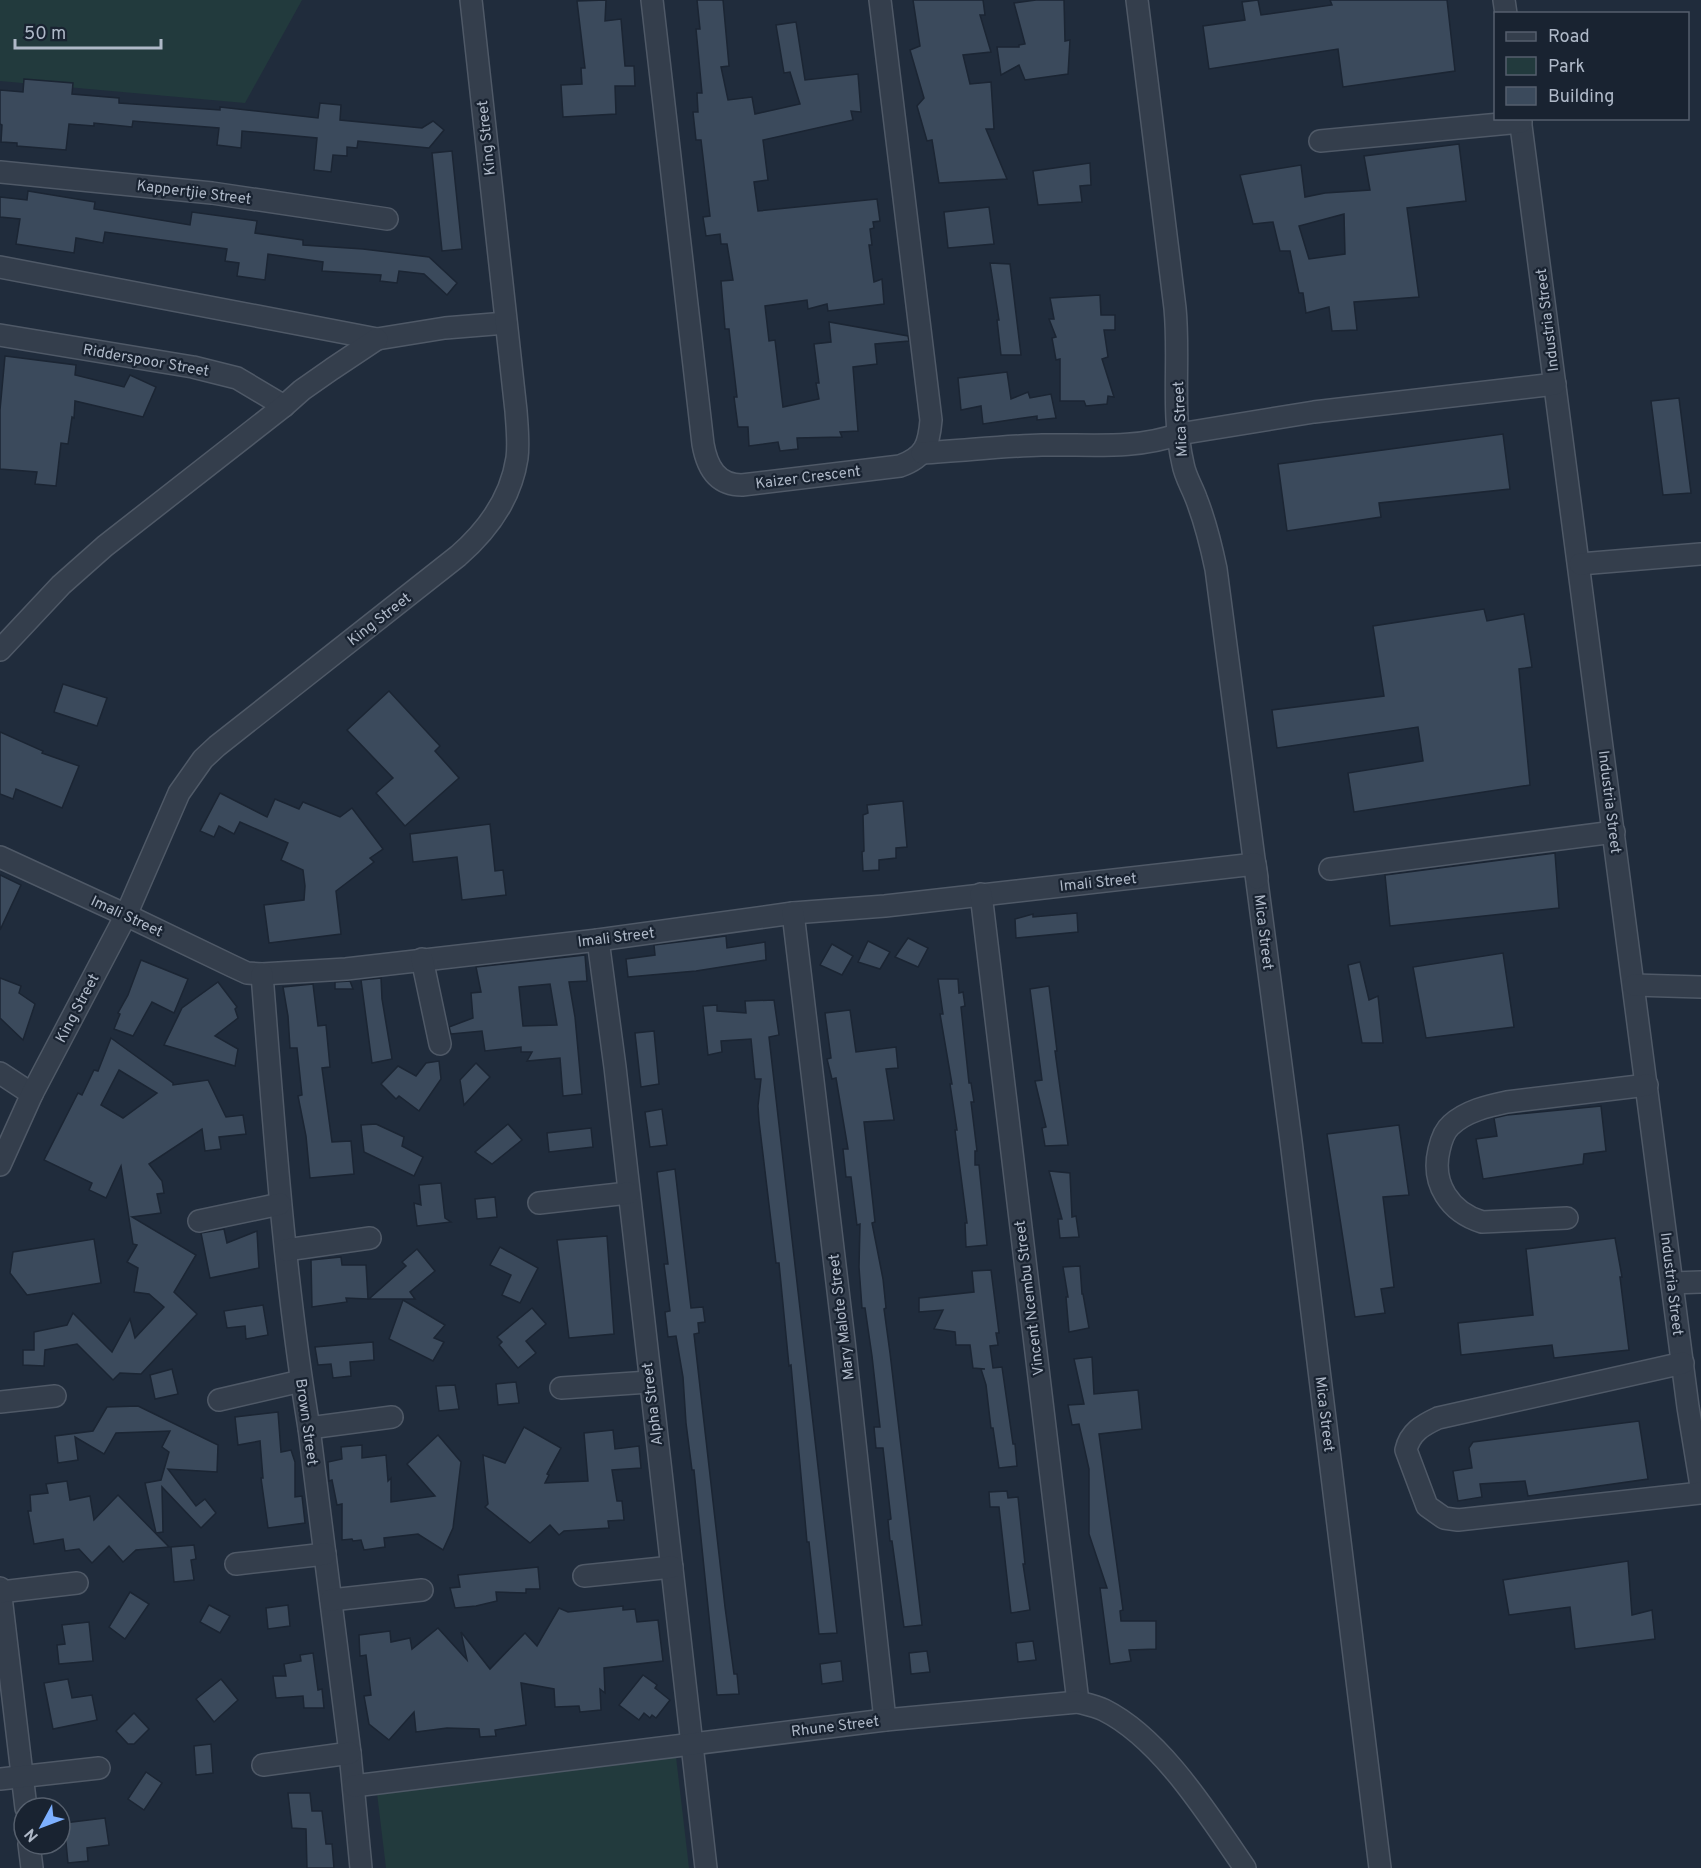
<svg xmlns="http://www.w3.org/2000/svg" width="1701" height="1868" viewBox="0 0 1701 1868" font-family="Overpass,sans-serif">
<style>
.green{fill:#223a3d}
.building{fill:#3b4a5c;stroke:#1b2533;stroke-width:1.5;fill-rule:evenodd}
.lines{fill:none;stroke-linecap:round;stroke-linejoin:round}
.minor-casing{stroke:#4f5967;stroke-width:24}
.minor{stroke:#343e4c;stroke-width:21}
.labels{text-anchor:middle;stroke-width:4.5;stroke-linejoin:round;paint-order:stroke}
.street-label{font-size:15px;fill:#afb9c8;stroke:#192331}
</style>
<rect width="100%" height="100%" fill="#202c3c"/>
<g class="green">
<polygon points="0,0 302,0 245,103 0,81"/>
<polygon points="676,1757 689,1868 386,1868 377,1793"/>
</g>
<g class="building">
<polygon points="606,0 605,21 621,19 625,66 634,66 635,86 615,86 616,114 563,117 561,85 582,84 581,68 585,68 577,1"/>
<polygon points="697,0 723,0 729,66 721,67 728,100 752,97 755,114 800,104 790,72 784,73 776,25 796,22 805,80 858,74 861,112 851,111 853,120 763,140 768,180 754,182 758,211 877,199 880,221 873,222 874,228 870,229 872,245 869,245 874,282 882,279 884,304 828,311 827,304 808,309 807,300 765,306 769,341 775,340 783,407 819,399 816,383 819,383 814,344 831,342 829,322 908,336 909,341 875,344 877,364 853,367 858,431 840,432 842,437 797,438 798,449 780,451 778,442 749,446 748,427 738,427 734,397 737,397 729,329 725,329 721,281 733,280 727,244 721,244 720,234 706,236 703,217 710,216 701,140 696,140 693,112 698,112 697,93 702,93 696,29 700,29"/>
<polygon points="913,0 983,0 985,15 980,15 991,52 963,55 970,84 991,82 994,129 986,129 1007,179 939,183 932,140 927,141 917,106 924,98 910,50 920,46"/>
<polygon points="1036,0 1064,0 1065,41 1070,40 1068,74 1025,80 1019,65 1001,75 997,47 1019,47 1019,45 1025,44 1014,3"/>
<polygon points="1258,0 1261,15 1332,5 1330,0 1447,0 1455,71 1343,87 1338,49 1209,69 1203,26 1245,20 1242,2"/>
<polygon points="24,79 73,83 72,94 119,98 119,103 220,110 220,107 318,118 320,103 341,105 340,120 422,128 433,121 444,130 429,148 358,141 357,148 347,147 347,156 333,155 331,172 314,170 317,138 242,131 241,148 217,145 219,128 133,121 132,127 94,123 94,126 69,124 66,150 17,146 17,143 1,142 2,125 0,124 0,90 23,92"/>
<path d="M1459,144L1466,201L1407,208L1419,297L1354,302L1357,330L1332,331L1329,307L1306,313L1303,293H1299L1290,251H1280L1273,222L1253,224L1240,175L1301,165L1305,197L1325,193L1370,190L1364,156ZM1344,214L1345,254L1309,259L1299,226Z"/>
<polygon points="452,151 462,249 442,251 432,153"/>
<polygon points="1090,163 1091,185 1080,186 1082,202 1038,205 1033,171"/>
<polygon points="28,191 95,202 94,209 190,225 192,212 257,221 255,233 303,240 303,245 363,249 429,257 457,283 447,295 424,274 399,271 397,283 380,281 381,275 322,271 323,262 268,254 265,280 237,276 239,263 225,261 227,249 105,232 103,243 76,238 74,253 16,244 20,219 0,217 0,197 27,200"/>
<polygon points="989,207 994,244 948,248 944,212"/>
<polygon points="990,263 1010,264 1021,355 1001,355 997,320 999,320"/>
<polygon points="1100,295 1101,315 1115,315 1115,330 1104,330 1108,357 1102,359 1114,397 1108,396 1107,404 1086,406 1084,401 1060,401 1060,359 1056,360 1052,338 1056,337 1049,319 1054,319 1050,298"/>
<polygon points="5,356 76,365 75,375 124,387 130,375 156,387 143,417 75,401 74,418 72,417 68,444 61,443 56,486 35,484 37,472 0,469 0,410"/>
<polygon points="1007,372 1011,399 1028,392 1030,398 1051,394 1056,418 1037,420 1037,416 983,424 981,406 961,410 958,378"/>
<polygon points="1679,398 1691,493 1663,495 1651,401"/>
<polygon points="1503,434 1510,489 1379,503 1381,517 1287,531 1278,464"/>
<polygon points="1484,609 1487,621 1524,614 1532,667 1519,669 1530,785 1354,812 1348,773 1423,761 1418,727 1277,748 1272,710 1384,696 1373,626"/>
<polygon points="63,684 107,698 97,726 54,712"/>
<polygon points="389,691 440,746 435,751 459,778 405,826 376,793 393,778 347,730"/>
<polygon points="0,732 43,751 42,753 79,766 62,808 16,789 13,799 0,794"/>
<polygon points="220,793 267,817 275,799 299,809 303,802 340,817 352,808 383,849 370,858 374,862 336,891 341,934 269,943 264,905 304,900 305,886 303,870 281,860 288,843 240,822 234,834 219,826 214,837 200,831"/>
<polygon points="903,801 907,847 896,848 896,858 879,860 879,870 863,871 862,852 864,851 863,815 868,813 867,805"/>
<polygon points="490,824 495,871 503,870 506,895 462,900 457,857 413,862 410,834"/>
<polygon points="1555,853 1559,908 1390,926 1385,875"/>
<polygon points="0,875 21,885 0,930"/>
<polygon points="1077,913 1078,932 1016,938 1015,919 1033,914 1033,917"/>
<polygon points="726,936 727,948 765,942 766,960 696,971 628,977 626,959 655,955 654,945"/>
<polygon points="908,938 928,948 918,967 895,957"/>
<polygon points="868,941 890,952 880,969 858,962"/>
<polygon points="832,944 853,956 842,975 820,965"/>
<polygon points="1503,953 1514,1027 1426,1038 1413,967"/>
<path d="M585,955L587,981L569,982L575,1017L582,1094L563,1096L560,1058L527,1061L532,1052H521V1047L485,1051L482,1031L451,1034L449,1027L473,1018L471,993L481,992L476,967ZM550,984L557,1025L523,1026L519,987Z"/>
<polygon points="141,960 188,979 174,1013 152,1002 133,1036 114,1029 120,1014 118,1013 128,995"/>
<polygon points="1360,962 1369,1000 1378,996 1383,1043 1362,1043 1348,965"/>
<polygon points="0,978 21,986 19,993 35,1004 23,1040 0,1018"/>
<polygon points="381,978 382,999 392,1059 372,1063 361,980"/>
<polygon points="938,979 958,979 959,993 963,992 965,1006 961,1007 969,1083 971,1083 974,1102 971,1102 977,1151 975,1151 975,1165 979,1165 987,1245 966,1247 965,1223 967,1223 955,1130 957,1130 950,1084 952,1084 940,1014 943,1014"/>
<polygon points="350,981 353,989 335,989 335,982"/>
<polygon points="218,982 237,1007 235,1009 238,1018 215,1036 238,1049 235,1066 164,1045 182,1008"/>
<polygon points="313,984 318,1026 326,1025 330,1067 322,1068 332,1142 351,1141 354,1174 310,1178 306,1136 298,1096 302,1095 297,1048 290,1048 288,1016 283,987"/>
<polygon points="1049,986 1057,1051 1055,1051 1068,1145 1045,1146 1042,1128 1046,1127 1035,1081 1042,1080 1030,989"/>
<polygon points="774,1000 779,1035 769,1037 837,1633 819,1634 809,1542 807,1542 791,1365 789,1366 779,1263 776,1263 759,1121 758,1106 761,1079 755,1079 751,1039 721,1041 722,1052 708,1055 703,1006 717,1005 717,1011 746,1013 745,1001"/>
<polygon points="850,1010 856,1052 896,1047 898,1068 886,1069 894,1120 864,1122 875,1222 872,1223 883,1279 886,1308 884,1309 890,1353 922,1625 904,1627 892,1541 890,1541 888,1520 891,1519 883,1448 876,1448 874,1427 880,1427 872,1356 865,1308 862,1308 859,1267 860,1224 857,1225 851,1177 846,1177 843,1149 848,1149 836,1078 832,1079 827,1059 831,1058 825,1013"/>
<polygon points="654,1031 659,1084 641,1087 635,1033"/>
<path d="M111,1038L173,1083V1085L208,1080L226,1117L243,1115L246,1134L219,1137L221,1149L205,1151L202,1129L149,1164L162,1181L164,1193L157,1194L161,1213L132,1217L196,1255L174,1292L197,1314L141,1374L120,1373L113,1380L77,1344L45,1350L44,1366L23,1365V1350H34V1332L67,1325L73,1313L112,1352L130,1319L135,1338L164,1307L149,1294L134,1292L138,1268L127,1262L137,1245L133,1244L121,1166L106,1198L89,1190L92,1183L44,1160L78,1093L82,1095L94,1070L98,1071ZM119,1070L157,1093L123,1118L101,1105Z"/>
<polygon points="439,1061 441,1079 419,1111 399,1096 396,1099 381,1084 398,1066 416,1076 426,1063"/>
<polygon points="476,1063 490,1077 464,1105 460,1080"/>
<polygon points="1601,1106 1606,1151 1584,1154 1583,1164 1483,1179 1476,1139 1497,1136 1494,1118 1507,1115"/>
<polygon points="662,1109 667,1145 650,1147 645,1112"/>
<polygon points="376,1124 404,1137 402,1146 423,1157 414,1176 364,1152 361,1125"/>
<polygon points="508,1124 522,1140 492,1164 475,1152"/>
<polygon points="1399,1125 1409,1195 1383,1197 1394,1287 1381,1289 1385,1313 1355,1317 1327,1134"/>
<polygon points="591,1128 593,1147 549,1152 547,1133"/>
<polygon points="675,1169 691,1308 703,1307 705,1322 698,1323 699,1333 694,1334 725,1607 734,1674 737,1674 739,1694 717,1695 694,1470 692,1470 686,1423 683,1377 676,1336 668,1337 665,1312 670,1311 664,1264 668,1264 657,1172"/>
<polygon points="1049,1171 1070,1173 1072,1217 1076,1216 1079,1237 1060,1238 1058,1219 1062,1219"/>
<polygon points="441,1183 445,1218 451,1222 417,1226 414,1203 421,1205 419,1185"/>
<polygon points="495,1197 497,1217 477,1219 475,1199"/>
<polygon points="224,1229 227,1243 257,1231 259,1268 210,1278 201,1233"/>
<polygon points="607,1236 614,1334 569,1338 557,1240"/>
<polygon points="1615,1238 1622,1277 1620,1277 1629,1350 1554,1358 1552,1345 1461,1355 1458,1323 1533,1315 1526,1249"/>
<polygon points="94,1239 101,1283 27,1295 10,1273 13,1252"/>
<polygon points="500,1247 538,1268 520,1303 502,1295 511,1275 490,1265"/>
<polygon points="417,1249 435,1271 410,1292 415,1299 369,1299 406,1266 402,1262"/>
<polygon points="341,1257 342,1265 366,1265 368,1299 346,1298 347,1302 312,1307 311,1260"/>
<polygon points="1080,1266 1082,1294 1083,1294 1089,1328 1069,1332 1066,1297 1068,1297 1063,1267"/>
<polygon points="991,1270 999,1333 996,1333 998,1345 990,1346 993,1368 1002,1367 1013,1444 1015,1444 1017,1466 999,1468 993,1428 991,1428 986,1385 981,1369 985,1369 973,1368 970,1345 956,1345 955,1332 934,1329 943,1310 919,1312 919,1298 974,1292 972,1271"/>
<polygon points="403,1300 445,1325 434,1338 444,1342 433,1361 389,1339"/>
<polygon points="263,1305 268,1335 246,1339 245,1326 227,1328 224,1311"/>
<polygon points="532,1308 546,1324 526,1341 536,1353 518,1368 499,1345 502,1342 497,1337"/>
<polygon points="373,1342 374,1360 350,1362 351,1376 333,1378 331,1364 318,1365 315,1347"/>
<polygon points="1092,1357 1094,1394 1138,1390 1142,1429 1099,1434 1123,1610 1120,1611 1121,1621 1156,1621 1156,1649 1129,1650 1131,1661 1110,1664 1100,1588 1107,1588 1089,1534 1089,1469 1079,1424 1072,1425 1068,1405 1084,1404 1074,1359"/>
<polygon points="172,1369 178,1394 155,1399 150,1375"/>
<polygon points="516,1382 519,1403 498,1405 496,1384"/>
<polygon points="455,1385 459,1409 439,1411 436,1386"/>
<polygon points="138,1406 218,1445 217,1472 168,1469 196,1506 205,1499 216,1513 201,1528 162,1487 163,1532 156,1533 145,1483 161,1480 169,1452 162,1447 170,1431 116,1433 104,1454 75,1437 78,1460 58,1463 55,1436 93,1431 107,1407"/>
<polygon points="278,1412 281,1452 291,1450 295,1462 295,1497 302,1496 305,1523 268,1528 261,1478 263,1478 260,1441 238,1445 235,1417"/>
<polygon points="1639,1421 1648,1479 1528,1496 1525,1481 1480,1484 1482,1497 1458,1501 1453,1471 1472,1468 1469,1448 1473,1442"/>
<polygon points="524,1427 561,1448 547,1474 549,1475 545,1483 588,1481 584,1433 613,1430 615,1449 639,1446 641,1468 612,1470 617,1501 622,1501 624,1520 608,1521 609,1528 564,1531 559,1535 550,1525 530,1543 485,1507 488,1504 483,1455 505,1463"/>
<polygon points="438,1435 461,1462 453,1528 443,1550 418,1534 384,1538 385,1547 364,1550 361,1540 353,1541 352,1539 342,1540 342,1504 337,1505 332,1480 329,1481 328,1462 342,1459 341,1447 362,1445 362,1458 386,1455 388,1481 391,1478 391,1502 435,1496 407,1464"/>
<polygon points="67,1481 70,1500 90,1496 94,1520 118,1495 169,1547 136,1550 123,1562 109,1546 92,1563 79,1549 65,1551 63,1539 34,1544 28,1511 31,1511 30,1495 48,1493 46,1484"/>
<polygon points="1007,1491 1008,1498 1018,1497 1025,1564 1023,1564 1030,1610 1011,1613 999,1507 990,1507 989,1492"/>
<polygon points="194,1545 196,1559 191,1560 194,1580 174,1582 171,1547"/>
<polygon points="1628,1561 1632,1615 1652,1610 1655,1639 1575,1649 1570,1607 1509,1615 1503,1580"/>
<polygon points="538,1567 540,1589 526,1589 526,1593 496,1592 497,1601 476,1606 455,1608 450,1588 460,1587 458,1575"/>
<polygon points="130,1592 149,1604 125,1639 109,1627"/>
<polygon points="209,1605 230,1616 220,1633 200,1622"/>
<polygon points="288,1605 290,1626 268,1629 266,1608"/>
<polygon points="623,1606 623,1610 635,1609 637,1622 658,1620 663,1661 604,1668 605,1693 600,1689 601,1710 580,1712 579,1706 555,1707 554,1689 521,1683 526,1725 495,1730 496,1736 480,1737 479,1729 447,1728 416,1732 414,1712 389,1740 369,1724 364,1696 371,1695 366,1655 360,1656 359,1635 390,1631 391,1642 410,1638 412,1649 438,1628 467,1660 461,1632 490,1669 525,1633 537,1646 559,1608 568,1612"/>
<polygon points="89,1622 93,1661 59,1664 57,1645 65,1644 62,1625"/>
<polygon points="1033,1641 1036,1660 1018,1662 1016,1643"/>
<polygon points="927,1651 930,1672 911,1674 909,1653"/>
<polygon points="313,1653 318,1690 322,1689 324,1708 304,1708 303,1696 276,1698 273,1676 286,1676 284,1664 301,1661 300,1655"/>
<polygon points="841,1661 843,1681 822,1684 820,1664"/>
<polygon points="643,1675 657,1685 655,1688 670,1700 656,1718 652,1715 650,1718 644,1713 639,1720 619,1705"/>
<polygon points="68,1679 72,1698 92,1695 97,1720 53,1729 44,1683"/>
<polygon points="221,1679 238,1700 214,1722 196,1699"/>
<polygon points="134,1713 149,1729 134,1744 128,1744 116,1731"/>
<polygon points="211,1744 213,1773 196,1775 194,1746"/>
<polygon points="146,1772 162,1783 144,1810 128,1799"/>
<polygon points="288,1793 310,1793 312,1811 322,1811 326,1844 332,1844 334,1868 307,1868 306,1829 292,1828"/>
<polygon points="105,1818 109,1845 87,1848 88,1861 68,1863 64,1823"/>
</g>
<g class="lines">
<defs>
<g id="minor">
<path d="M652,0L703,444C707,467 717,485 742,485L900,466C925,457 929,445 931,420L880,0"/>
<path d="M1137,0L1175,308C1180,359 1171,413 1183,464C1185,476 1192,487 1196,498C1205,521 1211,545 1216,569L1291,1141L1380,1868"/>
<polyline points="1504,0 1506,14"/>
<polyline points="1520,118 1688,1407 1701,1486"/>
<polyline points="1320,141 1521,122"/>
<polyline points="0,172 212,193 387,219"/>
<polyline points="0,267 377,339 445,328 506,323"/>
<polyline points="0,335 193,367 237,378 284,406"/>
<path d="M922,453C962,451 1002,446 1042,445C1088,444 1135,450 1179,434L1314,412L1555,384"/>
<polyline points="1580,564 1701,554"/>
<polyline points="0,650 61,585 105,546 284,406 302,390 332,369 377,339"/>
<polyline points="0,857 126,915 232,966 247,973 262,974 346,969 598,940 793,913 885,906 1255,864 1257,878"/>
<polyline points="1330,869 1614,832"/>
<polyline points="981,894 1078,1702"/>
<polyline points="793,913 844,1341 885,1720"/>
<polyline points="598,940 615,1067 706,1868"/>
<polyline points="422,959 440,1044"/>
<path d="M262,974C274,1126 284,1278 309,1428L350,1753L361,1868"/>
<polyline points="1634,985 1701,987"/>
<polyline points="0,1073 32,1094"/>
<path d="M0,1165L32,1094L126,915L179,793L203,759L217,746L458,556C488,530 511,498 517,458C519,443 517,426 516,411L471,0"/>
<polyline points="539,1203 628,1193"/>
<path d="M1567,1218L1482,1222C1450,1212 1431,1184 1439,1150C1441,1141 1444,1131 1451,1125C1466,1111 1488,1106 1507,1102L1647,1085"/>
<polyline points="199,1221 280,1204"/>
<polyline points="286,1250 370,1238"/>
<polyline points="1672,1283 1701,1282"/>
<path d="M1683,1363L1438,1418C1423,1425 1410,1432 1406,1450L1427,1506L1444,1518L1458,1520L1701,1493"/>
<polyline points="561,1388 649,1382"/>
<polyline points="219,1400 301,1381"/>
<polyline points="0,1402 55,1396"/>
<polyline points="309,1428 392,1417"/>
<polyline points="236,1564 325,1554"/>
<polyline points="584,1576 672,1567"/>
<polyline points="0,1588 26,1808"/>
<polyline points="0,1592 77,1583"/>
<polyline points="331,1600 422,1590"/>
<polyline points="263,1765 350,1753"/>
<polyline points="0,1779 99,1768"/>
<path d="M354,1786L885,1720L1078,1702C1086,1704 1096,1706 1104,1710C1162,1739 1209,1816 1245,1868"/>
<polyline points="29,1844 32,1868"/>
</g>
</defs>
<use href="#minor" class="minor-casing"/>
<use href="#minor" class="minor"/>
</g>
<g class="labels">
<g class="street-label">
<text transform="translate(486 138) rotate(-96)" y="5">King Street</text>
<text transform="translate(194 192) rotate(7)" y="5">Kappertjie Street</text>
<text transform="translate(1547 320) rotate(-97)" y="5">Industria Street</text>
<text transform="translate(146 360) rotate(10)" y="5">Ridderspoor Street</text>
<text transform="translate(1180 419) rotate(-93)" y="5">Mica Street</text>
<text transform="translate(808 477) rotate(-7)" y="5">Kaizer Crescent</text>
<text transform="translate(379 619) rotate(-38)" y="5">King Street</text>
<text transform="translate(1610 802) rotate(83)" y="5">Industria Street</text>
<text transform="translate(1098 882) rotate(-6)" y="5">Imali Street</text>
<text transform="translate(127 916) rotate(25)" y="5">Imali Street</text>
<text transform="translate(1264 932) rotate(83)" y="5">Mica Street</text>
<text transform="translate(616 937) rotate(-7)" y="5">Imali Street</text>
<text transform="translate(77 1008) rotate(-62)" y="5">King Street</text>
<text transform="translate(1672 1284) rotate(83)" y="5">Industria Street</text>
<text transform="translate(1029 1298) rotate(-97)" y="5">Vincent Ncembu Street</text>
<text transform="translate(841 1317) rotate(-97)" y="5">Mary Malote Street</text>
<text transform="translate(652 1404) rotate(-97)" y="5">Alpha Street</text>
<text transform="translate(1325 1414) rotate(83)" y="5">Mica Street</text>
<text transform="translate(307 1422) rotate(82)" y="5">Brown Street</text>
<text transform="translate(835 1726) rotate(-7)" y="5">Rhune Street</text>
</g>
</g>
<rect x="1494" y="12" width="195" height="108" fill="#192331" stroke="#555f6d" stroke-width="1.5"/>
<rect x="1506" y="32" width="30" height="9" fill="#343e4c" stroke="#555f6d" stroke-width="1.5"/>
<text x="1548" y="42" font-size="18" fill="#afb9c8">Road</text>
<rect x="1506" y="57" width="30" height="18" fill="#223a3d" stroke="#555f6d" stroke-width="1.5"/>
<text x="1548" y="72" font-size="18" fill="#afb9c8">Park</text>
<rect x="1506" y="87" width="30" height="18" fill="#3b4a5c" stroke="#555f6d" stroke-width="1.5"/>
<text x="1548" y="102" font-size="18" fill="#afb9c8">Building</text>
<g transform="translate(42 1826) rotate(229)"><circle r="28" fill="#192331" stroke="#555f6d" stroke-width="1.5"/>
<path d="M0-4.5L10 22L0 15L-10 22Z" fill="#7db0ff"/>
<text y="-9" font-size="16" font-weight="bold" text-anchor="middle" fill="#afb9c8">N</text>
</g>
<path d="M15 39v9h146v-9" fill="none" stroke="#afb9c8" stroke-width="3"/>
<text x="24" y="39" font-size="18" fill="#afb9c8" stroke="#192331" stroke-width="4.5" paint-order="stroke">50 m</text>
</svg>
